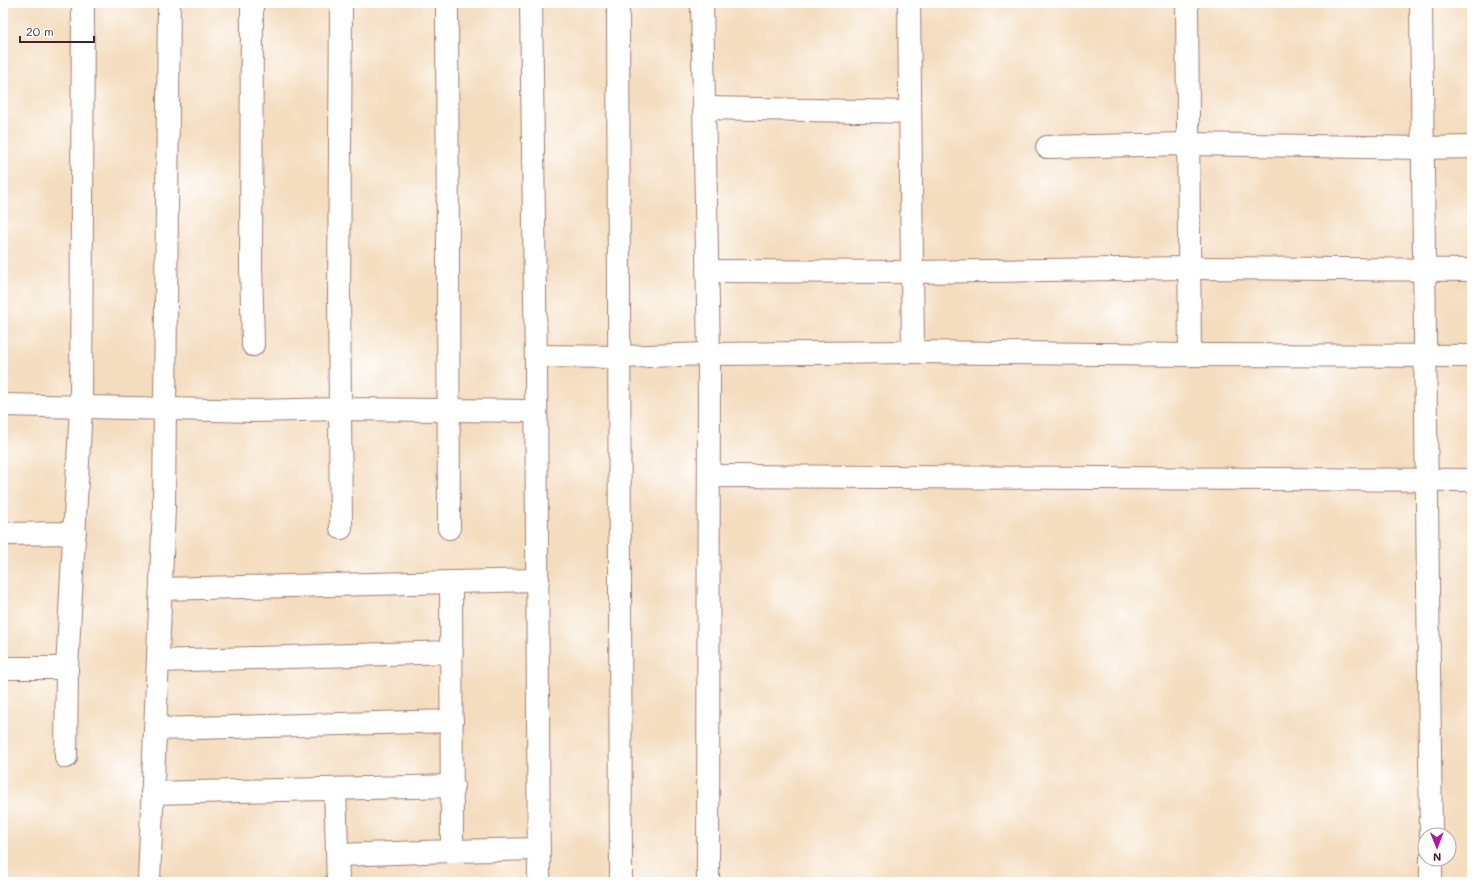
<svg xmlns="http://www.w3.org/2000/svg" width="1475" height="885" viewBox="0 0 1475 885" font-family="Mali,sans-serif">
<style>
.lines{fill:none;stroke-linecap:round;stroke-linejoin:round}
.minor-casing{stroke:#9f7e75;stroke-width:24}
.minor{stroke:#fff;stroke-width:22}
</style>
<rect width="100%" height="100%" fill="#fff"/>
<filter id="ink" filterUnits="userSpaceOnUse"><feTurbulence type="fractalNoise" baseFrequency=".025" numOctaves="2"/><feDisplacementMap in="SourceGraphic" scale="8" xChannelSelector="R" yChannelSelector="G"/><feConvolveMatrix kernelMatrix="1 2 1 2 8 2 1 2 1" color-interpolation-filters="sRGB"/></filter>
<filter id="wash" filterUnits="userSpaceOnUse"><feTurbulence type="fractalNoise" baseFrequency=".012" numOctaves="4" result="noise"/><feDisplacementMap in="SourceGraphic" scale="16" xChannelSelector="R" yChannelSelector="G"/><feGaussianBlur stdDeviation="0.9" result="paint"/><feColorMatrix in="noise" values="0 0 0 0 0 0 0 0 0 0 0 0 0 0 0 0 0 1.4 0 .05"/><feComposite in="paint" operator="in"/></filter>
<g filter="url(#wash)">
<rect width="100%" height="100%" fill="#f4ddbf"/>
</g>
<g filter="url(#ink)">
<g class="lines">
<defs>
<g id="minor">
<polyline points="252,3 251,266 253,345"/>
<polyline points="447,3 449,528"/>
<polyline points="531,3 536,366 539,882"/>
<polyline points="618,3 621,882"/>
<polyline points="702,3 709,354 708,882"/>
<polyline points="909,3 913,352"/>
<polyline points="1187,3 1190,355"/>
<polyline points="1421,3 1431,835"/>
<polyline points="704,108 910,112"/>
<polyline points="1047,147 1188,144 1423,148 1472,147"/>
<polyline points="707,271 912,272 1189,268 1472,270"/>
<polyline points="536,356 619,357 709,354 913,352 1190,355 1472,356"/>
<polyline points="3,405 255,411 340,409 536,411"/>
<polyline points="709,476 1472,480"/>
<polyline points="341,528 339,292 341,3"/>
<polyline points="3,534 75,533"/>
<polyline points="161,589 538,580"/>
<polyline points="158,661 452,652"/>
<polyline points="3,668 67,668"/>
<polyline points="155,729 452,721"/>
<polyline points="66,757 67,668 81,407 83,3"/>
<polyline points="335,789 338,882"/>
<polyline points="152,793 453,786"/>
<polyline points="452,851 539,849"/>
<polyline points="338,855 452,851 451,582"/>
<polyline points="1431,859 1431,882"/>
<polyline points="149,882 164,506 169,3"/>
</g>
</defs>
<use href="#minor" class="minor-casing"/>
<use href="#minor" class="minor"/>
</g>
</g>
<rect width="1475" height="885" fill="none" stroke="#fff" stroke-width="16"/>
<g transform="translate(1437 847) rotate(179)"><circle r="19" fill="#ffffff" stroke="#b7a5aa"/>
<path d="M0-3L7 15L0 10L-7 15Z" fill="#b5179e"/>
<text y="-6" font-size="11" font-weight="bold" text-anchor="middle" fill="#4a1f2b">N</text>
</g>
<path d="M20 36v6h74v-6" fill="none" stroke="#4a1f2b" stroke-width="2"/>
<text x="26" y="36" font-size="12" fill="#4a1f2b" stroke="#ffffff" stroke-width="3" paint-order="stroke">20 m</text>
</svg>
